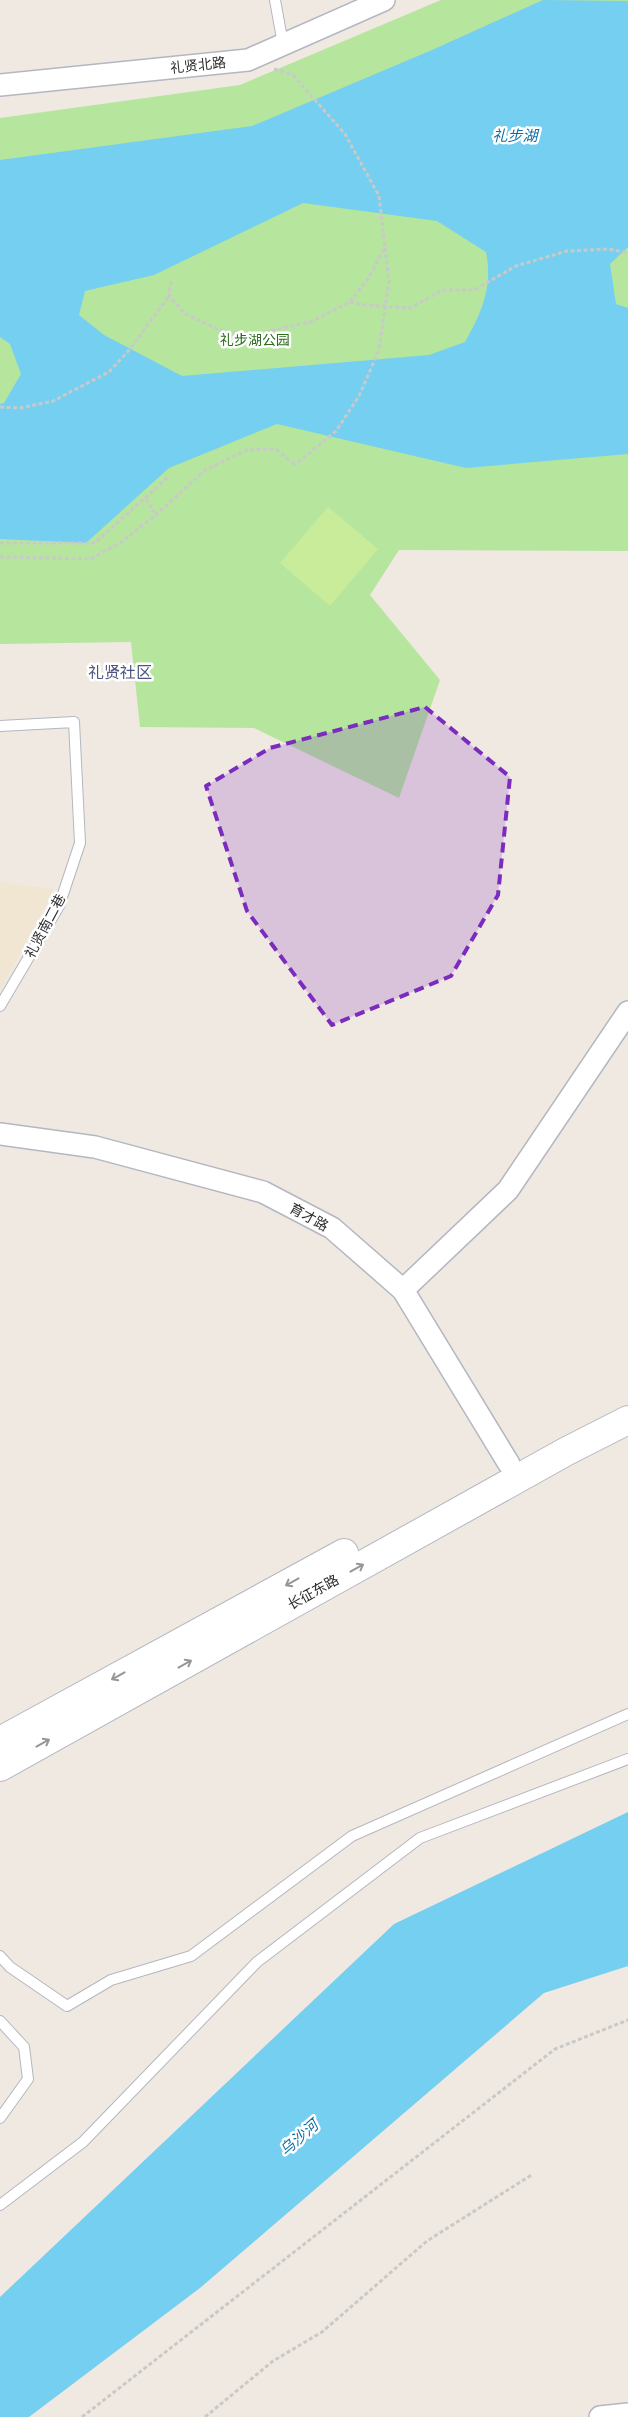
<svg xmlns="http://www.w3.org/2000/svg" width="628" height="2417" viewBox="0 0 628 2417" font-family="'Golos Text','Noto Sans SC',sans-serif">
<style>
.education{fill:#f0e6d1}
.green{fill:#b6e59e}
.pitch{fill:#c9ec9a}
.water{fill:#75cff0;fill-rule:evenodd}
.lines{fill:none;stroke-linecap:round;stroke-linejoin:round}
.lane-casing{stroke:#b4b7c1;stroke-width:12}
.street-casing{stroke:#b4b7c1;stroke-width:24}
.secondary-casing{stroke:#b4b7c1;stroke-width:30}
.path{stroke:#c9c9c9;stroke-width:3;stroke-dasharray:4 2.5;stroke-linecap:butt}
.lane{stroke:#fff;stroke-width:10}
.street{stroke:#fff;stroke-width:21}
.secondary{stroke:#fff;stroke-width:28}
.path-bridge{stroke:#c9c9c9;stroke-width:3;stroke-dasharray:4 2.5;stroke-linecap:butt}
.oneway{stroke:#969696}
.marked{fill:#7b2cbf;fill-opacity:0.2;stroke:#7b2cbf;stroke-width:4;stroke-dasharray:10 6;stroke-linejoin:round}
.labels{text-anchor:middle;stroke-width:5;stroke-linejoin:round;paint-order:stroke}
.street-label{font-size:14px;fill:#2e2e2e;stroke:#fff}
.park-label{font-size:14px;fill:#2c6e1b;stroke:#fff}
.water-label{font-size:15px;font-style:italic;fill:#0d6fa3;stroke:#fff}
.quarter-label{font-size:16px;fill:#4d5680;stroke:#fff}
</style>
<rect width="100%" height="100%" fill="#efe9e1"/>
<polygon class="education" points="0,882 54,889 0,990"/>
<polygon class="green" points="441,0 628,0 628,551 399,550 370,595 440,680 399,798 254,728 140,727 131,642 0,644 0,118 240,85"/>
<polygon class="pitch" points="328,507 378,549 330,606 280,563"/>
<g class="water">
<path d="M543,0L628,1V247L610,264L616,304L628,308V454L466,468L277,424L169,468L86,543L0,539V404L4,403L21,374L10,344L0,337V160L252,126L432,50ZM303,203L437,221L486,252C493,287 482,312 465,342L429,355L182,376L104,335L79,315L85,291L154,275Z"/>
<polygon points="628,1812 628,1966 544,1993 200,2288 29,2417 0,2417 0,2297 394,1924"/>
</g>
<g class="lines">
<defs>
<g id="lane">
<polyline points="275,0 283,44"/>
<polyline points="0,726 74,722 80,843 59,906 0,1006"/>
<polyline points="0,1956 10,1967 67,2006 111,1980 191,1956 352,1836 628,1714"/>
<polyline points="0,2021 24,2047 28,2079 0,2118"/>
<polyline points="0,2205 83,2142 257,1962 420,1838 628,1759"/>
</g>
<g id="street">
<polyline points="0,85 248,60 384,0"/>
<polyline points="0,1134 95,1147 263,1192 332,1228 403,1290 509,1464"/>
<polyline points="403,1290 508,1190 628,1012"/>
<polyline points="600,2417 628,2414"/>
</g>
<g id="secondary">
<polyline points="0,1741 344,1553"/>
<polyline points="0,1767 567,1451 628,1420"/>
</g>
</defs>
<use href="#lane" class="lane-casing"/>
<use href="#street" class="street-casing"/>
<use href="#secondary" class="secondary-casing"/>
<g class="path">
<polyline points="274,69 293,75"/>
<polyline points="171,281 169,296 185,314 220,330 251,335 310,322 350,302 369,277 385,247"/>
<polyline points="350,302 366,305 410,308 443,290 474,290 516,266 567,251 608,249 628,253"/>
<polyline points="0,407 20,408 53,401 109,372 130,349 169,296"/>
<polyline points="146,499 156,515"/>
<polyline points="0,543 95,543 168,477"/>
<polyline points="0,557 91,559 120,543 156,515 205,470 247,450 276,449 295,465"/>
<polyline points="82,2417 555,2049 628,2020"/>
<polyline points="205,2417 273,2361 322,2332 427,2241 533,2174"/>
</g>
<use href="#lane" class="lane"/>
<use href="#street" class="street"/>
<use href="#secondary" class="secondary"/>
<polyline class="path-bridge" points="293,75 345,134 379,196 389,281 379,350 359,396 336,431 295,465"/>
</g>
<defs><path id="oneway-shaft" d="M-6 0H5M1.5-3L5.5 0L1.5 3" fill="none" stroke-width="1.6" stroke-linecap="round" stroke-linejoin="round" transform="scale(1.25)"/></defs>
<g class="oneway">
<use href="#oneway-shaft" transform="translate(357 1568) rotate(-29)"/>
<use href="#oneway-shaft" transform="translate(292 1582) rotate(151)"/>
<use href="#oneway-shaft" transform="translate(185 1664) rotate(-29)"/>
<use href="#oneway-shaft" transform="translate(118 1676) rotate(151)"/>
<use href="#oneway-shaft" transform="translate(43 1743) rotate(-29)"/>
</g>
<path class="marked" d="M425,707L510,777L498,895L451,976L332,1025L247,911L206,786L270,748Z"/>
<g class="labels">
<g class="street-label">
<text transform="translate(198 65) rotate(-6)" y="5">礼贤北路</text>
<text transform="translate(45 926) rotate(-62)" y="5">礼贤南二巷</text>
<text transform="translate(309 1217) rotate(29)" y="5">育才路</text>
<text transform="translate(313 1592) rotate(-29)" y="5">长征东路</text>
</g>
<g class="park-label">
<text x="255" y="345">礼步湖公园</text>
</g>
<g class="water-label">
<text x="515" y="141">礼步湖</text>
<text transform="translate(299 2138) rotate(-41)" y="5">乌沙河</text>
</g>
<g class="quarter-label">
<text x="120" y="678">礼贤社区</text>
</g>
</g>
</svg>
